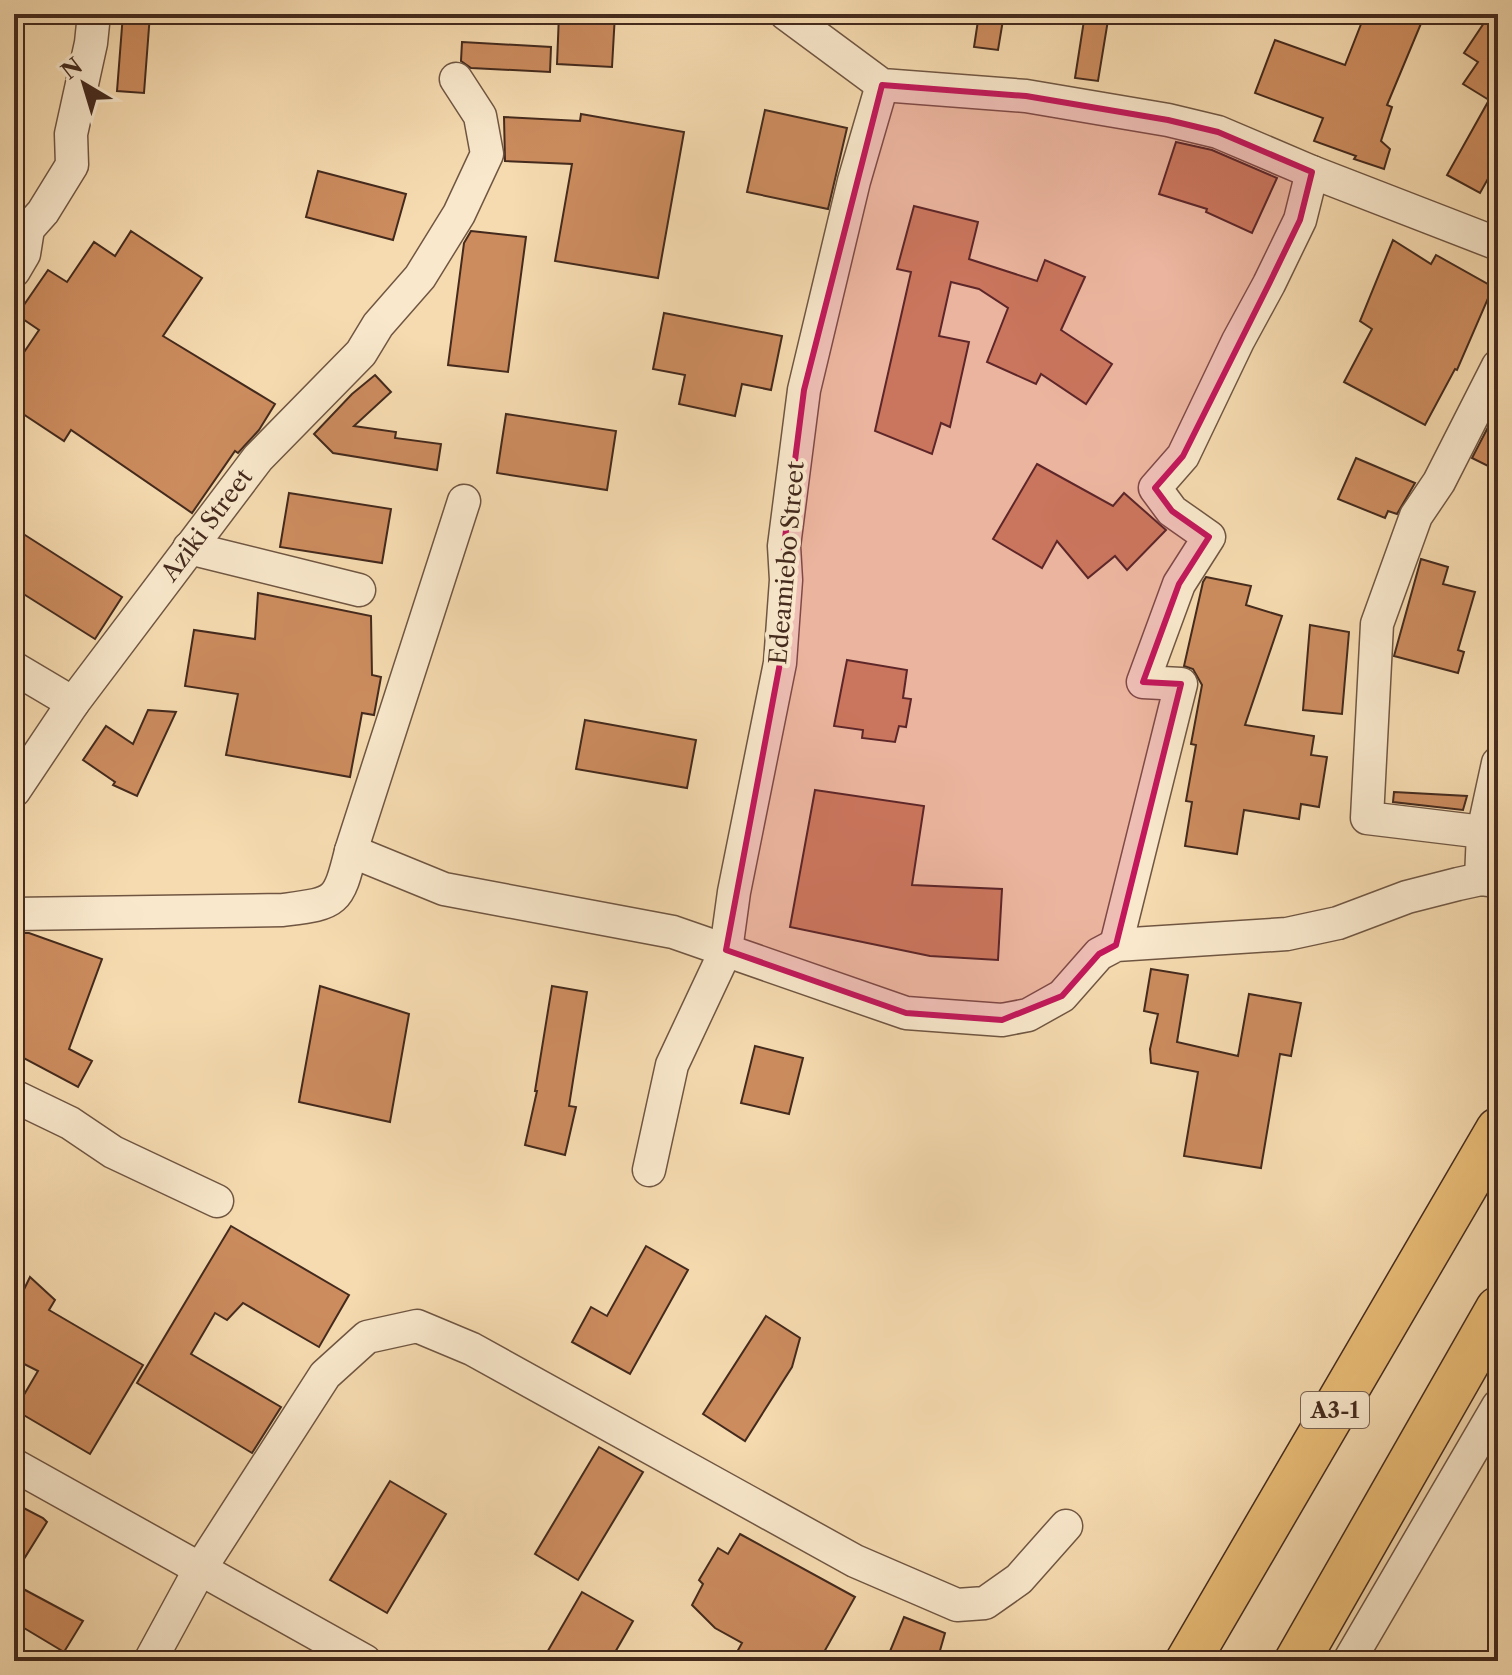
<svg xmlns="http://www.w3.org/2000/svg" width="1512" height="1675" viewBox="0 0 1512 1675" font-family="'Libre Caslon Text',serif">
<style>
.building{fill:#cc8c5e;stroke:#442a1d;stroke-width:2}
.lines{fill:none;stroke-linecap:round;stroke-linejoin:round}
.minor-casing{stroke:#705642;stroke-width:35}
.highway-casing{stroke:#442a1d;stroke-width:47}
.minor{stroke:#f9e8cc;stroke-width:32}
.highway{stroke:#ebbe78;stroke-width:44}
.marked{fill:#c2185b;fill-opacity:0.2;stroke:#c2185b;stroke-width:6;stroke-linejoin:round}
.labels{text-anchor:middle;stroke-width:8;stroke-linejoin:round;paint-order:stroke}
.shield{fill:#f9e8cc;stroke:#7a6352;stroke-width:2}
.shield-label{font-size:22px;font-weight:bold;fill:#442a1d}
.street-label{font-size:24px;fill:#442a1d;stroke:#f9e8cc}
</style>
<rect width="100%" height="100%" fill="#f6dbb0"/>
<filter id="stains"><feTurbulence type="fractalNoise" baseFrequency=".0025" numOctaves="4"/><feColorMatrix values="0 0 0 0 .2 0 0 0 0 .09 0 0 0 0 .02 0 0 0 .5 -.17"/></filter>
<radialGradient id="worn" r=".72"><stop offset=".6" stop-color="#630" stop-opacity="0"/><stop offset="1" stop-color="#630" stop-opacity=".3"/></radialGradient>
<g class="building">
<polygon points="123,14 150,14 144,93 117,91"/>
<polygon points="559,14 615,14 612,67 557,64"/>
<polygon points="979,14 1004,14 998,50 974,47"/>
<polygon points="1085,14 1109,14 1098,81 1075,78"/>
<polygon points="1365,14 1389,23 1390,14 1425,14 1387,105 1392,107 1381,141 1390,149 1384,169 1354,159 1356,156 1314,141 1323,118 1255,93 1275,40 1345,65"/>
<polygon points="1490,14 1498,14 1498,161 1480,193 1447,175 1489,100 1463,84 1478,62 1464,53"/>
<polygon points="462,42 551,47 550,72 471,68 461,61"/>
<polygon points="765,110 847,128 828,209 747,192"/>
<polygon points="581,114 684,132 658,278 555,261 572,164 505,161 504,117 580,121"/>
<polygon points="1176,142 1212,150 1277,178 1252,233 1206,212 1207,209 1159,194"/>
<polygon points="318,171 406,194 393,240 306,217"/>
<polygon points="914,206 978,222 969,259 1037,281 1045,260 1085,277 1061,330 1112,364 1086,404 1041,374 1036,384 987,362 1008,308 979,289 951,282 939,336 969,342 950,427 941,423 932,454 875,431 911,272 897,269"/>
<polygon points="131,231 202,278 163,336 275,404 259,430 238,453 235,451 192,513 71,430 64,441 14,408 14,367 39,330 17,315 48,270 67,282 94,242 115,256"/>
<polygon points="471,231 526,237 508,372 448,365 464,243"/>
<polygon points="1393,240 1431,264 1436,255 1493,287 1457,370 1455,369 1425,425 1344,382 1372,329 1360,321"/>
<polygon points="664,313 782,336 771,390 742,384 735,416 679,404 685,375 653,369"/>
<polygon points="375,375 391,392 354,426 396,432 395,438 441,444 437,470 333,453 314,434 352,394"/>
<polygon points="1498,408 1498,471 1472,458"/>
<polygon points="506,414 616,431 607,490 497,473"/>
<polygon points="1356,458 1415,483 1397,514 1388,511 1385,518 1338,499"/>
<polygon points="1037,464 1113,506 1124,493 1166,530 1127,570 1115,556 1088,578 1057,541 1042,568 993,539"/>
<polygon points="289,493 391,509 382,563 280,547"/>
<polygon points="14,528 122,597 95,639 14,588"/>
<polygon points="1421,559 1448,567 1443,584 1475,592 1458,650 1464,652 1458,673 1394,656"/>
<polygon points="1206,577 1251,586 1246,605 1282,616 1245,725 1314,736 1311,755 1327,757 1319,807 1301,804 1299,819 1244,810 1237,854 1185,846 1192,802 1186,801 1196,745 1191,744 1202,685 1193,669 1184,666 1203,582"/>
<polygon points="258,593 371,616 372,675 381,677 374,715 362,713 350,777 226,755 238,694 185,686 194,630 255,639"/>
<polygon points="1310,625 1349,632 1342,714 1303,710"/>
<polygon points="847,660 907,670 903,698 911,699 906,727 899,726 895,742 862,738 863,730 834,726"/>
<polygon points="148,710 176,712 137,796 113,785 115,782 83,760 106,726 133,744"/>
<polygon points="585,720 696,740 687,788 576,769"/>
<polygon points="815,790 924,806 912,885 1002,889 998,960 930,956 790,927"/>
<polygon points="1394,792 1467,796 1463,810 1393,802"/>
<polygon points="14,933 29,933 102,959 69,1049 92,1061 78,1087 14,1053"/>
<polygon points="1151,969 1188,975 1177,1042 1238,1056 1249,994 1301,1003 1291,1056 1280,1054 1261,1168 1184,1156 1198,1072 1151,1063 1150,1049 1158,1014 1144,1011"/>
<polygon points="320,986 409,1014 390,1122 299,1102"/>
<polygon points="552,986 587,992 569,1106 576,1107 565,1155 525,1145 537,1091 535,1091"/>
<polygon points="755,1046 803,1058 789,1114 741,1103"/>
<polygon points="231,1226 349,1295 319,1347 243,1303 227,1320 215,1313 191,1354 281,1407 252,1453 137,1383"/>
<polygon points="646,1246 688,1270 630,1374 572,1342 591,1307 607,1316"/>
<polygon points="30,1277 55,1300 49,1310 143,1365 90,1454 15,1410 38,1371 14,1359 14,1310"/>
<polygon points="766,1316 800,1338 792,1367 745,1441 703,1414"/>
<polygon points="599,1447 643,1472 578,1580 535,1554"/>
<polygon points="390,1481 446,1514 387,1613 330,1580"/>
<polygon points="14,1503 43,1518 47,1522 14,1575"/>
<polygon points="740,1534 855,1597 819,1661 732,1661 742,1643 715,1628 692,1605 703,1584 699,1580 718,1548 728,1554"/>
<polygon points="14,1584 83,1621 64,1652 14,1622"/>
<polygon points="582,1592 633,1621 610,1661 542,1661"/>
<polygon points="904,1617 945,1633 937,1661 886,1661"/>
</g>
<g class="lines">
<defs>
<g id="minor">
<polyline points="786,14 882,85 1026,96 1168,120 1218,132 1312,172 1498,244"/>
<polyline points="14,271 24,254 28,229 43,212 72,165 71,134 91,43 94,14"/>
<polyline points="189,548 359,590"/>
<polyline points="14,668 73,703"/>
<polyline points="14,791 73,703 258,458 361,353 378,325 420,277 459,214 487,154 480,116 456,79"/>
<polyline points="1483,832 1498,763"/>
<polyline points="351,851 444,889 673,932 906,1013 1002,1020 1028,1015 1062,996 1099,954 1116,945 1287,934 1338,923 1407,897 1458,884 1481,879 1498,881"/>
<polyline points="1481,879 1483,832 1367,818 1377,624 1416,516 1439,482 1498,366"/>
<path d="M14,914L283,910C336,903 338,904 351,851L464,501"/>
<polyline points="1116,945 1181,684 1143,682 1179,584 1209,537 1172,511 1155,488 1183,456 1238,341 1269,284 1300,220 1312,172"/>
<polyline points="14,1096 70,1123 113,1152 217,1201"/>
<polyline points="649,1170 672,1065 726,950 734,892 780,663 786,580 784,546 804,390 854,181 882,85"/>
<polyline points="14,1465 365,1661"/>
<polyline points="150,1661 200,1569 325,1375 367,1337 417,1326 472,1349 855,1561 957,1605 985,1603 1019,1579 1066,1526"/>
<polyline points="1349,1661 1498,1406"/>
</g>
<g id="highway">
<polyline points="1188,1661 1498,1130"/>
<polyline points="1297,1661 1498,1309"/>
</g>
</defs>
<use href="#minor" class="minor-casing"/>
<use href="#highway" class="highway-casing"/>
<use href="#minor" class="minor"/>
<use href="#highway" class="highway"/>
</g>
<path class="marked" d="M882,85L1026,96L1168,120L1218,132L1312,172L1300,220L1269,284L1183,456L1155,488L1172,511L1209,537L1179,584L1143,682L1181,684L1116,945L1099,954L1062,996L1002,1020L906,1013L726,950L780,663L784,546L804,390Z"/>
<g class="labels">
<rect class="shield" x="1301" y="1392" width="68" height="36" rx="6"/>
<g class="shield-label">
<text x="1335" y="1418">A3-1</text>
</g>
<g class="street-label">
<text transform="translate(207 525) rotate(-53)" y="8">Aziki Street</text>
<text transform="translate(787 563) rotate(-85)" y="8">Edeamiebo Street</text>
</g>
</g>
<rect width="1512" height="1675" fill="none" stroke="#f6dbb0" stroke-width="48"/>
<rect x="16" y="16" width="1480" height="1643" fill="none" stroke="#442a1d" stroke-width="4"/>
<rect x="24" y="24" width="1464" height="1627" fill="none" stroke="#442a1d" stroke-width="2"/>
<g transform="translate(84 84) rotate(322)" stroke="#f9e8cc" stroke-width="6" paint-order="stroke">
<path d="M0-6L14 30L0 20L-14 30Z" fill="#442a1d"/>
<text y="-12" font-size="22" font-weight="bold" text-anchor="middle" fill="#442a1d">N</text>
</g>
<rect width="100%" height="100%" filter="url(#stains)"/>
<rect width="100%" height="100%" fill="url(#worn)"/>
</svg>
